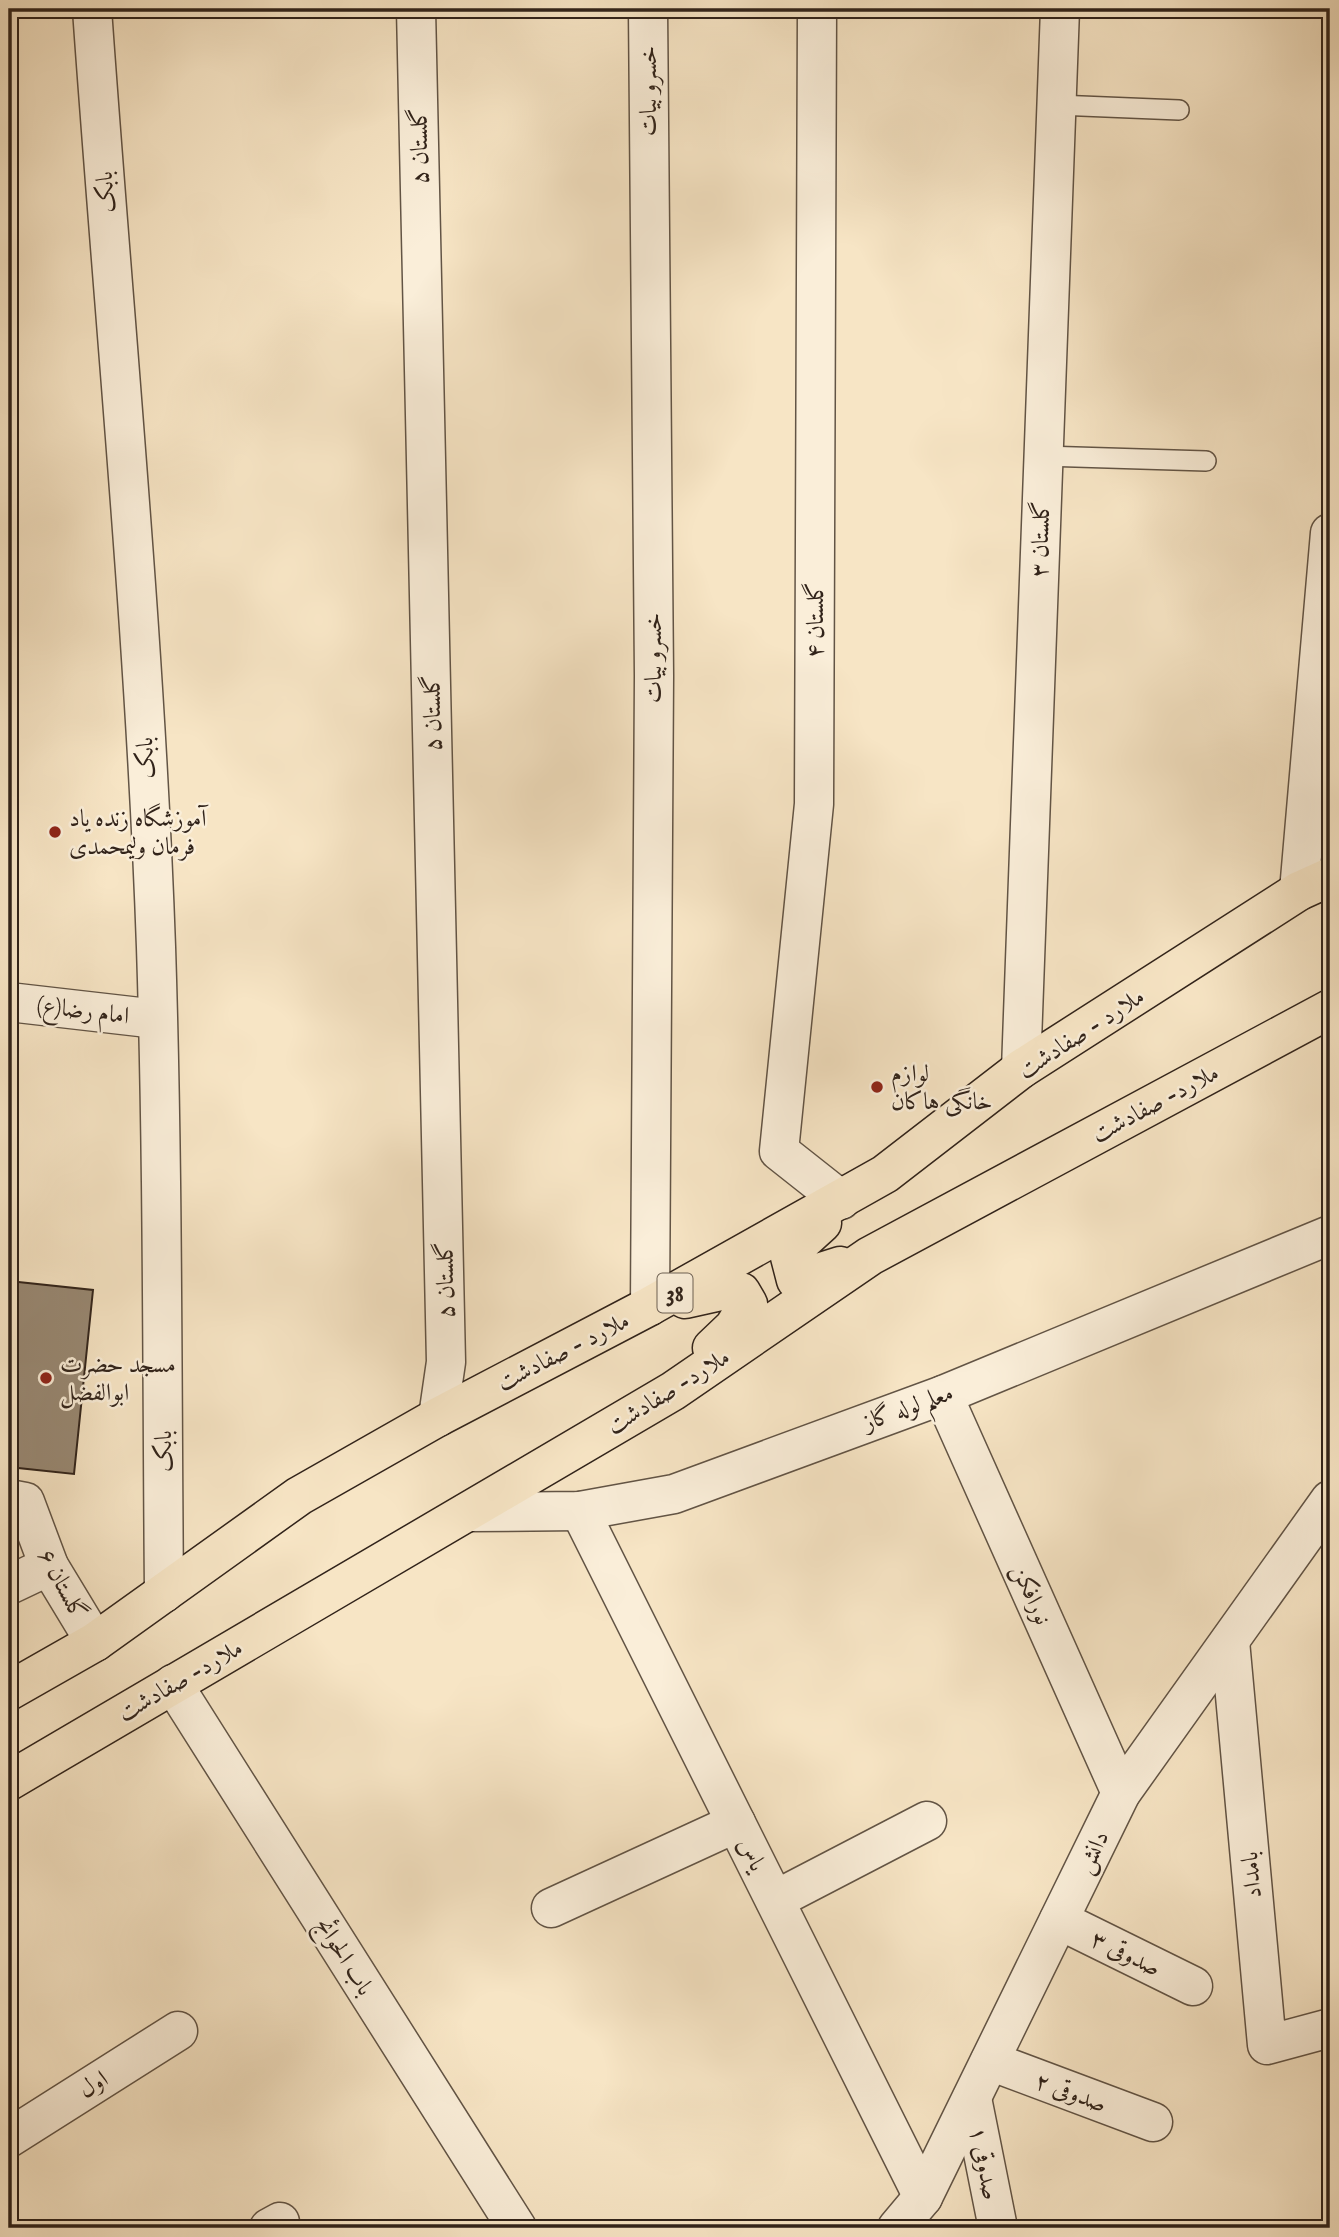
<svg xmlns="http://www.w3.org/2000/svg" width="1339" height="2237" viewBox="0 0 1339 2237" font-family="'IM FELL English',Amiri,serif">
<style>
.building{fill:#988873;stroke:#31231a;stroke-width:2}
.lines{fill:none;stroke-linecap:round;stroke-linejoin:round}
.service-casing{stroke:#625445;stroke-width:22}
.minor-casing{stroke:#625445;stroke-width:41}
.tertiary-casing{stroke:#625445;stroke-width:41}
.trunk-casing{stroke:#31231a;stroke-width:41}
.service{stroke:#faeed9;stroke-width:19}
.minor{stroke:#faeed9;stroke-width:38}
.tertiary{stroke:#faeed9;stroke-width:38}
.trunk{stroke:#f7e5c5;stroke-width:38}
.poi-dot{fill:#8f2418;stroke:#faeed9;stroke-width:2.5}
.labels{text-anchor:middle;stroke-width:5;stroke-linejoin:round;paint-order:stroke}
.shield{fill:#faeed9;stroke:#6d6053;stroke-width:2}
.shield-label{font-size:23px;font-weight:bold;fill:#31231a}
.street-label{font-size:24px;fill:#31231a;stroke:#faeed9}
.poi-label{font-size:24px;fill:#31231a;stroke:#faeed9;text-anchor:start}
</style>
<rect width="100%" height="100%" fill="#f7e5c5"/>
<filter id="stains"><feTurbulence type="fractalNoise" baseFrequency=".00286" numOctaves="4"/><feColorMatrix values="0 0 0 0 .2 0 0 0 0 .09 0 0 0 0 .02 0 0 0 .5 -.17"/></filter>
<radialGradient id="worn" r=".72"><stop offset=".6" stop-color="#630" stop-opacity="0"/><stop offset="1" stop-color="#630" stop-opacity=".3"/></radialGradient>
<polygon class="building" points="9,1281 93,1290 74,1474 9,1467"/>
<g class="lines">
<defs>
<g id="service">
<polyline points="1057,105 1179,110"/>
<polyline points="1043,456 1206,461"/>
</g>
<g id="minor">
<path d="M92,9C114,321 145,634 156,947C163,1162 162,1378 164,1593"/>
<polyline points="416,9 446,1362 438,1417"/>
<polyline points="648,9 654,676 650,1306"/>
<polyline points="817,9 814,804 779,1151 841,1200"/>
<polyline points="1299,891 1330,533"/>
<polyline points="9,1002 157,1019"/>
<polyline points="1021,1069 1060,9"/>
<polyline points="9,1499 25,1502 49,1566 95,1642"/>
<polyline points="580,1511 923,2197"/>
<polyline points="9,1585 49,1566"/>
<polyline points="1230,1641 1267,2045 1330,2028"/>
<polyline points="173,1684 517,2228"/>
<polyline points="775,1900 927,1821"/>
<polyline points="551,1908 736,1823"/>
<polyline points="1059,1920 1193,1986"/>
<polyline points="990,2061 1153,2122"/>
<polyline points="972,2098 998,2228"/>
<polyline points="9,2138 178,2031"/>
<polyline points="269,2228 280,2222"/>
<polyline points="897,2228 923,2197 1121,1793 1330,1500"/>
</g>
<g id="tertiary">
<polyline points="943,1395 1121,1793"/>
<polyline points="468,1512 580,1511 674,1494 943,1395 1330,1235"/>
</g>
<g id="trunk">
<polyline points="822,1223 789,1253 796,1280 840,1266"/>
<polyline points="685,1299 730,1289 741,1292 748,1304 734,1327 712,1348"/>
<polyline points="9,1691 95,1642 299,1496 438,1417 650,1306 885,1174 1021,1069 1299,891 1330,877"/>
<polyline points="9,1781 673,1391 870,1256 1330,1009"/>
</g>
</defs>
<use href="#service" class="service-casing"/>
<use href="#minor" class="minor-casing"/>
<use href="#tertiary" class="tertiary-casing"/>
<use href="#trunk" class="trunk-casing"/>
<use href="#service" class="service"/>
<use href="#minor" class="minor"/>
<use href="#tertiary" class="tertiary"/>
<use href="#trunk" class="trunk"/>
</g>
<g class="poi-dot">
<circle cx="55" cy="832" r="7"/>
<circle cx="877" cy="1087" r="7"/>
<circle cx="46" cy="1378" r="7"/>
</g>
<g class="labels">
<rect class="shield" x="657.5" y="1273.5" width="35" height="39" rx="5"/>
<g class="shield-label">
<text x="675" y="1301">38</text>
</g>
<g class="street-label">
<text transform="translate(648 91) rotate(-90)" y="8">خسرو بیات</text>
<text transform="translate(419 146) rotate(-91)" y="8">گلستان ۵</text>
<text transform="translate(105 192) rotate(-94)" y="8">بابک</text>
<text transform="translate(1040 539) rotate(-88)" y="8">گلستان ۳</text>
<text transform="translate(815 620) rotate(-90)" y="8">گلستان ۴</text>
<text transform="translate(653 658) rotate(-90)" y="8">خسرو بیات</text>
<text transform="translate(432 713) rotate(-91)" y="8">گلستان ۵</text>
<text transform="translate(145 758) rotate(-93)" y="8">بابک</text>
<text transform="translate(83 1010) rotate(7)" y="8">امام رضا(ع)</text>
<text transform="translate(1081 1033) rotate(-33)" y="8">ملارد - صفادشت</text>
<text transform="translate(1155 1103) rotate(-28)" y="8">ملارد- صفادشت</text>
<text transform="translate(445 1280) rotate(-91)" y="8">گلستان ۵</text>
<text transform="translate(563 1351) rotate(-27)" y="8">ملارد - صفادشت</text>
<text transform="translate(668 1391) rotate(-32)" y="8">ملارد- صفادشت</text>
<text transform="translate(908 1407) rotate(-20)" y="8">معلم لوله گاز</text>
<text transform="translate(163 1451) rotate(-90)" y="8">بابک</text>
<text transform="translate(63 1584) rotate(62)" y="8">گلستان ۶</text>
<text transform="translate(1032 1594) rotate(66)" y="8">نورافکن</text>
<text transform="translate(180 1680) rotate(-30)" y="8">ملارد- صفادشت</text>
<text transform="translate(1092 1852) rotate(-64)" y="8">دانش</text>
<text transform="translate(752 1854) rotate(63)" y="8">یاس</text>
<text transform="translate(1251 1875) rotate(-95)" y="8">بامداد</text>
<text transform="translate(1126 1953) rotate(26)" y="8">صدوقی ۳</text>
<text transform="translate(345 1956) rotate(58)" y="8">باب الحوائج</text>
<text transform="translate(93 2084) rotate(-32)" y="8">اول</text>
<text transform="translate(1071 2092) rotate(20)" y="8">صدوقی ۲</text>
<text transform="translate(985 2163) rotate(79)" y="8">صدوقی ۱</text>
</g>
<g class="poi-label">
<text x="69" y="826">آموزشگاه زنده یاد<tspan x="69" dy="28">فرمان ولیمحمدی</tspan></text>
<text x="891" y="1081">لوازم<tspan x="891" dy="28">خانگی هاکان</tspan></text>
<text x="60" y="1372">مسجد حضرت<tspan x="60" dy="28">ابوالفضل</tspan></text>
</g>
</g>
<rect width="1339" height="2237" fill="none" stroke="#f7e5c5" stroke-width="35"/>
<rect x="10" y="10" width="1318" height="2216" fill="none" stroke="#31231a" stroke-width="3.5"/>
<rect x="18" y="18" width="1304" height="2202" fill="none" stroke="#31231a" stroke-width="2"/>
<rect width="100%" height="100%" filter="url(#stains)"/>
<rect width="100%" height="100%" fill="url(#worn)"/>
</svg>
